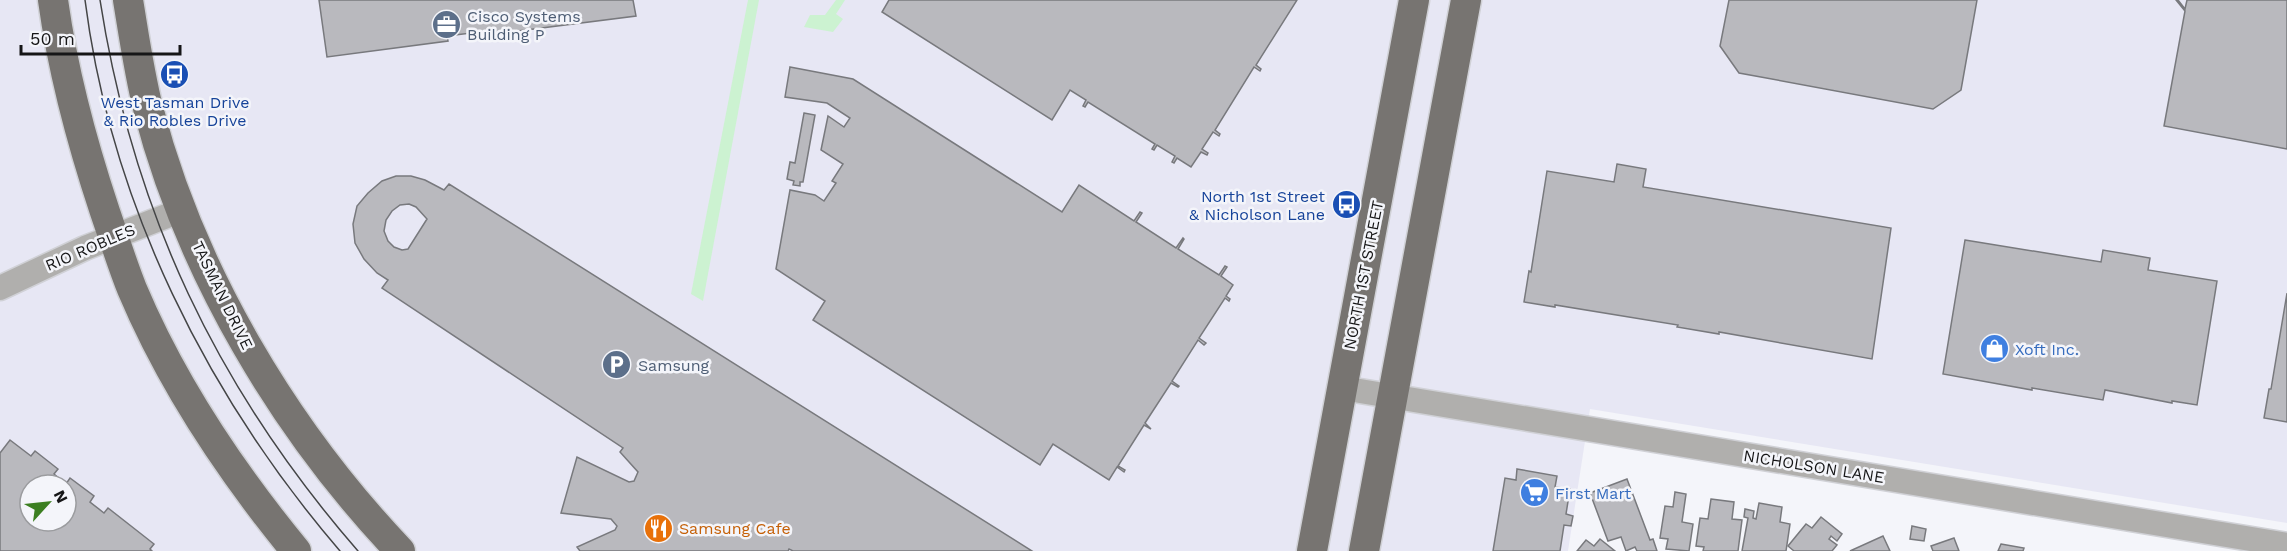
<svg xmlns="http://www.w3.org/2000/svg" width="2287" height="551" viewBox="0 0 2287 551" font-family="'Work Sans',sans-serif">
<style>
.built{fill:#e7e7f4;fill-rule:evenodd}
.green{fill:#ccf2d1}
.building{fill:#b9b9be;stroke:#78797d;stroke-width:1.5;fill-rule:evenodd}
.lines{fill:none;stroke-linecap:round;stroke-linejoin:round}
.minor-casing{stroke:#d0d1d6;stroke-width:27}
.major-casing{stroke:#d0d1d6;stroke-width:33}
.minor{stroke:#b0afad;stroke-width:24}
.major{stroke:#777471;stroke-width:30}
.tram{stroke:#444546;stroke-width:1.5}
.labels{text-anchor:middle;stroke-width:5;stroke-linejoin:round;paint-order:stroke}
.service-label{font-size:16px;fill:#4e5e75;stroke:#f4f5fa;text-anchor:start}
.transit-label{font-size:16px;fill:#164399;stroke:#f4f5fa}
.street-label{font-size:16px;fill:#161617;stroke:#f4f5fa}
.shop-label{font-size:16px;fill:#366cbe;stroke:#f4f5fa;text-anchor:start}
.food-label{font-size:16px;fill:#c56008;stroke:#f4f5fa;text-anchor:start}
</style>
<rect width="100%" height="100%" fill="#f4f5fa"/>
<path class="built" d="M0,0H2287V523L1590,409L1568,551H0ZM30,485H66V521H30Z"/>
<g class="green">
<polygon points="748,0 759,0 703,301 691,294"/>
<polygon points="836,0 845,0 836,14 843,19 833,32 804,27 810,15 825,15"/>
</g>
<g class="building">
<polygon points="319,0 633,0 636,16 471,37 471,33 447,36 448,41 327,57"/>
<polygon points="889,0 1297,0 1256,65 1261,69 1260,71 1254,67 1215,130 1220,134 1219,136 1213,132 1202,149 1208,153 1207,155 1201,152 1191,167 1177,158 1174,163 1172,162 1175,156 1157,145 1154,150 1152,149 1155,144 1088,102 1085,107 1083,106 1086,100 1070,90 1052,120 882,12"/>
<polygon points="1729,0 1977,0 1961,90 1933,109 1739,73 1720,46"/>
<polygon points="2178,0 2185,9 2187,0 2287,0 2287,149 2164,126 2185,11 2176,0"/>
<polygon points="790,67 853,79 1062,212 1079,185 1134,221 1140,212 1142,213 1136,222 1176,248 1183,238 1184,239 1178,249 1219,275 1225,266 1227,267 1221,276 1233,285 1226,296 1230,299 1229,301 1225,298 1199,338 1206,343 1204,345 1198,340 1172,381 1179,386 1178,387 1171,383 1145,423 1151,429 1144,425 1118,466 1125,470 1124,472 1117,467 1109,480 1053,444 1040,465 813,320 825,301 776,269 790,190 815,195 824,201 836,183 832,181 843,164 821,150 828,116 844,127 850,118 827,103 785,97"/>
<polygon points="804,113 815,115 803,182 800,182 800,186 793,185 794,181 787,179 790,162 795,163"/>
<polygon points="1617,164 1646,169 1643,187 1891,228 1872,359 1719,332 1719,334 1677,327 1678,325 1555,305 1555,307 1524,302 1529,271 1531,272 1547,171 1614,182"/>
<path d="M396,176H411L425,180L444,190L449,184L1032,551H793L789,549L788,551H580L577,547L615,530L617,526L611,519L561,513L577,457L629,482L634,481L638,472L620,452L623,448L382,288L388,280L377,273L364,259L355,243L353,224L357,206L368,193L382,181ZM409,204L416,207L427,219L408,249L402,250L394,247L388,241L384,231L386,220L392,211L400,205Z"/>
<polygon points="1965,240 2101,262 2103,250 2150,258 2148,270 2217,281 2197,405 2172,401 2172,403 2105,390 2103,400 2032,388 2032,390 1943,374"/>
<polygon points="2287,293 2287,422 2264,418 2269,389 2271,389"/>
<path d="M10,440L31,456L35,451L58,469L54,474L66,484L70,478L94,496L90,502L104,513L108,508L154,544L150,549L152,551H0V453ZM30,485H66V521H30Z"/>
<polygon points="1517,469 1557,476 1555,487 1570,489 1566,514 1573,516 1571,526 1564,525 1560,551 1493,551 1505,478 1516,480"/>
<polygon points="1627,479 1650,540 1653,539 1657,551 1637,551 1635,547 1626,551 1621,537 1608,541 1590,493"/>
<polygon points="1675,492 1686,494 1682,522 1693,524 1689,551 1666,549 1668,539 1660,538 1665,506 1673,507"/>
<polygon points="1711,499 1734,502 1732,519 1742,520 1738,551 1703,551 1704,547 1696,546 1700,518 1708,519"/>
<polygon points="1759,503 1782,507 1780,522 1790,524 1786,551 1742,551 1748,518 1744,517 1745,509 1754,511 1753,518 1756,519"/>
<polygon points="1821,517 1842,534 1837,541 1831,536 1829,539 1837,545 1832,551 1794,551 1788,546 1806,524 1812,528"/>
<polygon points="1912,526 1926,529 1924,541 1910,539"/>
<polygon points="1883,536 1890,551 1850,551"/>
<polygon points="1954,538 1959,551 1933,551 1931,546"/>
<polygon points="1600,539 1615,551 1577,551 1586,540 1594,546"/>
<polygon points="2001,544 2024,548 2023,551 1998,551"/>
</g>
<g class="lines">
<defs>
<g id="minor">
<polyline points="0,288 85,248 182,210"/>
<polyline points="1342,388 2287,545"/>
</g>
<g id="major">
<path d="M53,0C63,73 82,143 105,212C114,238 122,264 132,289C172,384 231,472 296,551"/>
<path d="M128,0C134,36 139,72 148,108C190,271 284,429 400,551"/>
<polyline points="1312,551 1414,0"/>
<polyline points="1364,551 1466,0"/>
</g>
</defs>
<use href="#minor" class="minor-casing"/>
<use href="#major" class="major-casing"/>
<use href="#minor" class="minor"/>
<use href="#major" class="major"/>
<g class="tram">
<path d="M85,0C111,204 207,396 340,551"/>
<path d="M100,0C133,212 217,389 358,551"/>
</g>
</g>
<defs>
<symbol id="office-disc" viewBox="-11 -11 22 22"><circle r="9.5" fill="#5c6f8a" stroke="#f4f5fa"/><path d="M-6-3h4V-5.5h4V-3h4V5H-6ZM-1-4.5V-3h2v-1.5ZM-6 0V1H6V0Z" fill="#fff"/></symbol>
<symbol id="bus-disc" viewBox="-11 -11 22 22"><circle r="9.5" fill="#1a4fb4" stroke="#f4f5fa"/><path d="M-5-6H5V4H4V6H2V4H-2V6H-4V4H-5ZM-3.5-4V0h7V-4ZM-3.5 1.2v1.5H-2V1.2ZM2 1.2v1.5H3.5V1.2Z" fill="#fff"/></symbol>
<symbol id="shop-disc" viewBox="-11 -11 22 22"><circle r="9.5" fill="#3f7fe0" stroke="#f4f5fa"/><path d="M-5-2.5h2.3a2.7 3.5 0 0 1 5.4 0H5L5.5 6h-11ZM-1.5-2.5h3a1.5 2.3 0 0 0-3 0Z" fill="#fff"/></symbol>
<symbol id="parking-disc" viewBox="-11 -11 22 22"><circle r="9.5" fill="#5c6f8a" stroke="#f4f5fa"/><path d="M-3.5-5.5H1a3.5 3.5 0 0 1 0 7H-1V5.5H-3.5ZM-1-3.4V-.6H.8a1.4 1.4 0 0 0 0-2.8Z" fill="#fff"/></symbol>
<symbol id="supermarket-disc" viewBox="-11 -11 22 22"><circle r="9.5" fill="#3f7fe0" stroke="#f4f5fa"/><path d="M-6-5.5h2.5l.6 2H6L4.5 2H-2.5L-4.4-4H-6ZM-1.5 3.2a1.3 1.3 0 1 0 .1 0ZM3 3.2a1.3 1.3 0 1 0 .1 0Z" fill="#fff"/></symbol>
<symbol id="restaurant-disc" viewBox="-11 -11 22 22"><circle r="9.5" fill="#e8710a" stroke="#f4f5fa"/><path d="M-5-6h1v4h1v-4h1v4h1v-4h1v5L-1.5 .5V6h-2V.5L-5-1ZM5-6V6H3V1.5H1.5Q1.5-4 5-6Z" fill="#fff"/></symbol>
</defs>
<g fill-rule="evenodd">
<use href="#office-disc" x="430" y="8" width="33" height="33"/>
<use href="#bus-disc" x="158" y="58" width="33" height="33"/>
<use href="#bus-disc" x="1330" y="188" width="33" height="33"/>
<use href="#shop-disc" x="1978" y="332" width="33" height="33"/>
<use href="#parking-disc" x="600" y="348" width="33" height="33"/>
<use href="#supermarket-disc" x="1518" y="476" width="33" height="33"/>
<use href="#restaurant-disc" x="642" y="512" width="33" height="33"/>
</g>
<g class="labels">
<g class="service-label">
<text x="467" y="22">Cisco Systems<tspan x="467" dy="18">Building P</tspan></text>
<text x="638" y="371">Samsung</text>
</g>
<g class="transit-label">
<text x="175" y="108">West Tasman Drive<tspan x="175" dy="18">&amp; Rio Robles Drive</tspan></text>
<text x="1325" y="202" text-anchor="end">North 1st Street<tspan x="1325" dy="18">&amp; Nicholson Lane</tspan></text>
</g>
<g class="street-label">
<text transform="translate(90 247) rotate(-23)" y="6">RIO ROBLES</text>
<text transform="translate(1363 275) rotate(-79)" y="6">NORTH 1ST STREET</text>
<text transform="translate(223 295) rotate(64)" y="6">TASMAN DRIVE</text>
<text transform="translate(1814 466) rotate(9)" y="6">NICHOLSON LANE</text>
</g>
<g class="shop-label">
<text x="2015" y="355">Xoft Inc.</text>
<text x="1555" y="499">First Mart</text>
</g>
<g class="food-label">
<text x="679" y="534">Samsung Cafe</text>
</g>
</g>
<g transform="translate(48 503) rotate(63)"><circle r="28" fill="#f4f5fa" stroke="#9b9c9f" stroke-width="1.5"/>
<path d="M0-4.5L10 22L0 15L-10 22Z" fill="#3c7f21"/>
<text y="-9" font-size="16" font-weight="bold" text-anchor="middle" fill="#161617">N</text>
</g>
<path d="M21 45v9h159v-9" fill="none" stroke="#161617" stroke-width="3"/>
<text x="30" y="45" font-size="18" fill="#161617" stroke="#f4f5fa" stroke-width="4.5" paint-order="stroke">50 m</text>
</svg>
